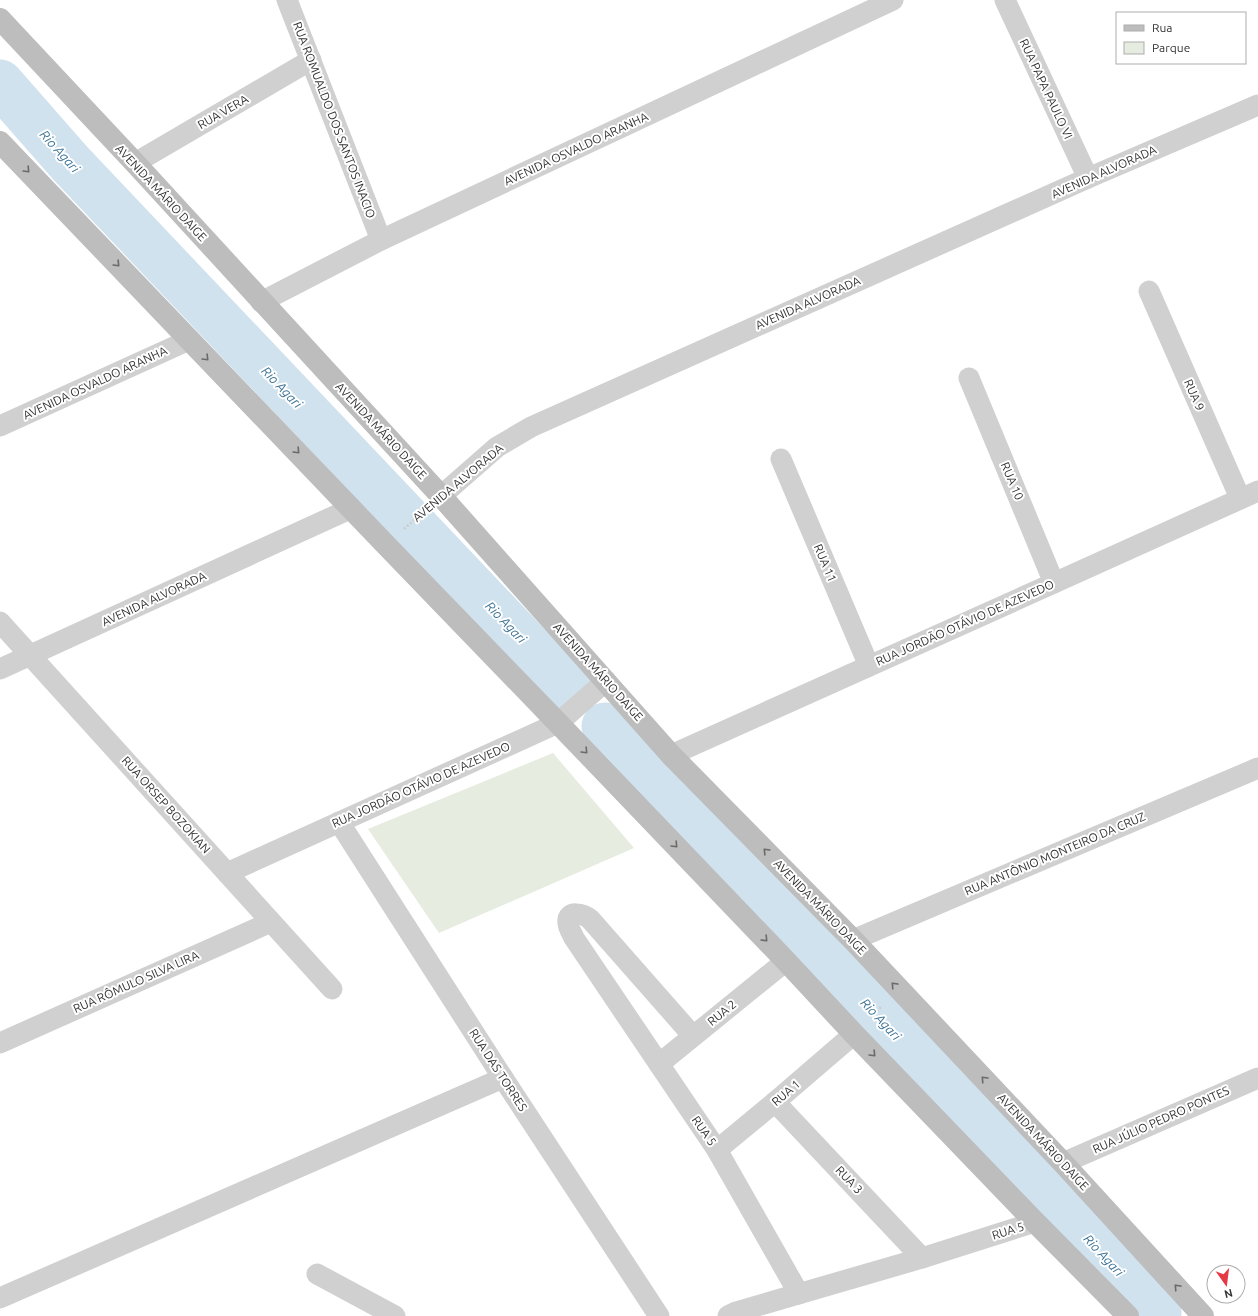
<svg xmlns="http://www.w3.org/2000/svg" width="1258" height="1316" viewBox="0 0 1258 1316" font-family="Ubuntu,sans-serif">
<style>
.green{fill:#e6ecdf}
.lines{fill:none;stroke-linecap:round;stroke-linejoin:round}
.river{stroke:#cfe2ee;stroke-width:47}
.path{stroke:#cdcdcd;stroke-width:2.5;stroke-dasharray:2 2;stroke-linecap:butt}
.street{stroke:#d0d0d0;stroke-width:21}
.secondary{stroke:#bdbdbd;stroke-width:22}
.oneway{stroke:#6a6a6a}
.labels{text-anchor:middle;stroke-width:4;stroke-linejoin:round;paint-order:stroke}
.street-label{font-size:12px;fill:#333;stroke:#fff}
.water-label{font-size:13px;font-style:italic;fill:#3f7597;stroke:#fff}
</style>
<rect width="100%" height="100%" fill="#fff"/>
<polygon class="green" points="553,753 634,848 439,933 368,829"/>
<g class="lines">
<g class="river">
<polyline points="0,83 71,164 568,688"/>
<polyline points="605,726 1158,1312"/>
</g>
<g class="path">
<polyline points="404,529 423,512"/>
<polyline points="871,1017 882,1006"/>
</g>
<g class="street">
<polyline points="287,0 381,240"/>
<polyline points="1005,0 1088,178"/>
<polyline points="135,163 311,60"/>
<polyline points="1149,291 1240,498"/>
<polyline points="261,302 381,240 893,0"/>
<polyline points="969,378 1054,583"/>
<polyline points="0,426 189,340"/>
<polyline points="781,459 869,666"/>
<polyline points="441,496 497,447 531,427 1088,178 1258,105"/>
<polyline points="0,622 332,989"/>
<polyline points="0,669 352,508"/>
<polyline points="671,755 1054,583 1258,491"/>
<polyline points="339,822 503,1078 659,1316"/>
<polyline points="227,873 558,723 606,681"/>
<polyline points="853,940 1258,768"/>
<path d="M693,1036L590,919C584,914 566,909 568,923C568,928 572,933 574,938L717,1150L799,1294"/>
<polyline points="0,1043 271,922"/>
<polyline points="659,1064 786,961"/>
<polyline points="775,1102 922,1258"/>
<polyline points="717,1150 775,1102 854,1034"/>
<polyline points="1063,1163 1258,1078"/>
<polyline points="317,1274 395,1316"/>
<polyline points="0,1298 503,1078"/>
<polyline points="728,1316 736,1312 922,1258 1035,1222"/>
</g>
<g class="secondary">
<polyline points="0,19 135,163 441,496 671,755 853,940 1063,1163 1203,1316"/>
<polyline points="0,142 385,544 558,723 786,961 854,1034 1035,1222 1128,1316"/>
</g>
</g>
<defs><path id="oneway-chevron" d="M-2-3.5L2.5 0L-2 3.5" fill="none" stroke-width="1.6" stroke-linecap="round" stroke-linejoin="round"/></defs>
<g class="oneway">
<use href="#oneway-chevron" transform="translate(27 170) rotate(46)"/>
<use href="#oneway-chevron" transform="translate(117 264) rotate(46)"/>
<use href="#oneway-chevron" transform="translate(206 358) rotate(46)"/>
<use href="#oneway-chevron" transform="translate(297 451) rotate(46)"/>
<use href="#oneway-chevron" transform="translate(585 751) rotate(46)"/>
<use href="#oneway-chevron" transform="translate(675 845) rotate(46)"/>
<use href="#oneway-chevron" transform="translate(766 851) rotate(-134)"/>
<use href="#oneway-chevron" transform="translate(765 939) rotate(46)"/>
<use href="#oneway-chevron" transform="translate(894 985) rotate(-133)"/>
<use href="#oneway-chevron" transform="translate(873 1054) rotate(46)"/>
<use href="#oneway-chevron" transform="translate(984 1079) rotate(-133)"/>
<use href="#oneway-chevron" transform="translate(1177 1287) rotate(-133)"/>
</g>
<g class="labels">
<g class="street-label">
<text transform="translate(1046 89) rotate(65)" y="4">RUA PAPA PAULO VI</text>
<text transform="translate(223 112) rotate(-30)" y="4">RUA VERA</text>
<text transform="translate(334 120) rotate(69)" y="4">RUA ROMUALDO DOS SANTOS INACIO</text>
<text transform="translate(576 149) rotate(-25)" y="4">AVENIDA OSVALDO ARANHA</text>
<text transform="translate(1104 172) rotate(-24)" y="4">AVENIDA ALVORADA</text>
<text transform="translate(161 193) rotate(47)" y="4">AVENIDA MÁRIO DAIGE</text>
<text transform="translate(808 303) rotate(-24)" y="4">AVENIDA ALVORADA</text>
<text transform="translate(95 383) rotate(-25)" y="4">AVENIDA OSVALDO ARANHA</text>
<text transform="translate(1194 395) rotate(66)" y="4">RUA 9</text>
<text transform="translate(381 431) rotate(47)" y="4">AVENIDA MÁRIO DAIGE</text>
<text transform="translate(1012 481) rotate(67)" y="4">RUA 10</text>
<text transform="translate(458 483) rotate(-40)" y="4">AVENIDA ALVORADA</text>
<text transform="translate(825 563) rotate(67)" y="4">RUA 11</text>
<text transform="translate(154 599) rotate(-25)" y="4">AVENIDA ALVORADA</text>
<text transform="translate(965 623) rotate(-24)" y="4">RUA JORDÃO OTÁVIO DE AZEVEDO</text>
<text transform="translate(598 672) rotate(48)" y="4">AVENIDA MÁRIO DAIGE</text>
<text transform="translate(421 785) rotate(-24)" y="4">RUA JORDÃO OTÁVIO DE AZEVEDO</text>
<text transform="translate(166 805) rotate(48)" y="4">RUA ORSEP BOZOKIAN</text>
<text transform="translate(1055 854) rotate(-23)" y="4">RUA ANTÔNIO MONTEIRO DA CRUZ</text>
<text transform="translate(820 907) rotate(46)" y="4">AVENIDA MÁRIO DAIGE</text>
<text transform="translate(136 982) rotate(-24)" y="4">RUA RÔMULO SILVA LIRA</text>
<text transform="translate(722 1013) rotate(-39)" y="4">RUA 2</text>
<text transform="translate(498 1070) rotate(57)" y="4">RUA DAS TORRES</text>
<text transform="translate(786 1093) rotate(-41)" y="4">RUA 1</text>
<text transform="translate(1161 1120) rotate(-24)" y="4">RUA JÚLIO PEDRO PONTES</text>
<text transform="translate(704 1131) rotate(55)" y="4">RUA 5</text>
<text transform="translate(1043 1142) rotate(47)" y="4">AVENIDA MÁRIO DAIGE</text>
<text transform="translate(849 1180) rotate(47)" y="4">RUA 3</text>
<text transform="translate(1008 1231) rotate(-17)" y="4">RUA 5</text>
</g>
<g class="water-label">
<text transform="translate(60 151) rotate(48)" y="5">Rio Agari</text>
<text transform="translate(282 387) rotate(46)" y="5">Rio Agari</text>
<text transform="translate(506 622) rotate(46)" y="5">Rio Agari</text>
<text transform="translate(881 1019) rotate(47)" y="5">Rio Agari</text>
<text transform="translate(1104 1255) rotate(47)" y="5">Rio Agari</text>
</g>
</g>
<rect x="1116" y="12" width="130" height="52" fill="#ffffff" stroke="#adadad"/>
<rect x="1124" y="25" width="20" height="6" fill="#bdbdbd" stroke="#adadad"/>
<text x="1152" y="32" font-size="12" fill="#333333">Rua</text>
<rect x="1124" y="42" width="20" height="12" fill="#e6ecdf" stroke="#adadad"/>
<text x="1152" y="52" font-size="12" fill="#333333">Parque</text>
<g transform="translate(1226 1284) rotate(166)"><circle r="19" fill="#ffffff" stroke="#adadad"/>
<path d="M0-3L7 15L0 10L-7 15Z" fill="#e63946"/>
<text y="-6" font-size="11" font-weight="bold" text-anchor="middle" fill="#333333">N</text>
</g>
</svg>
